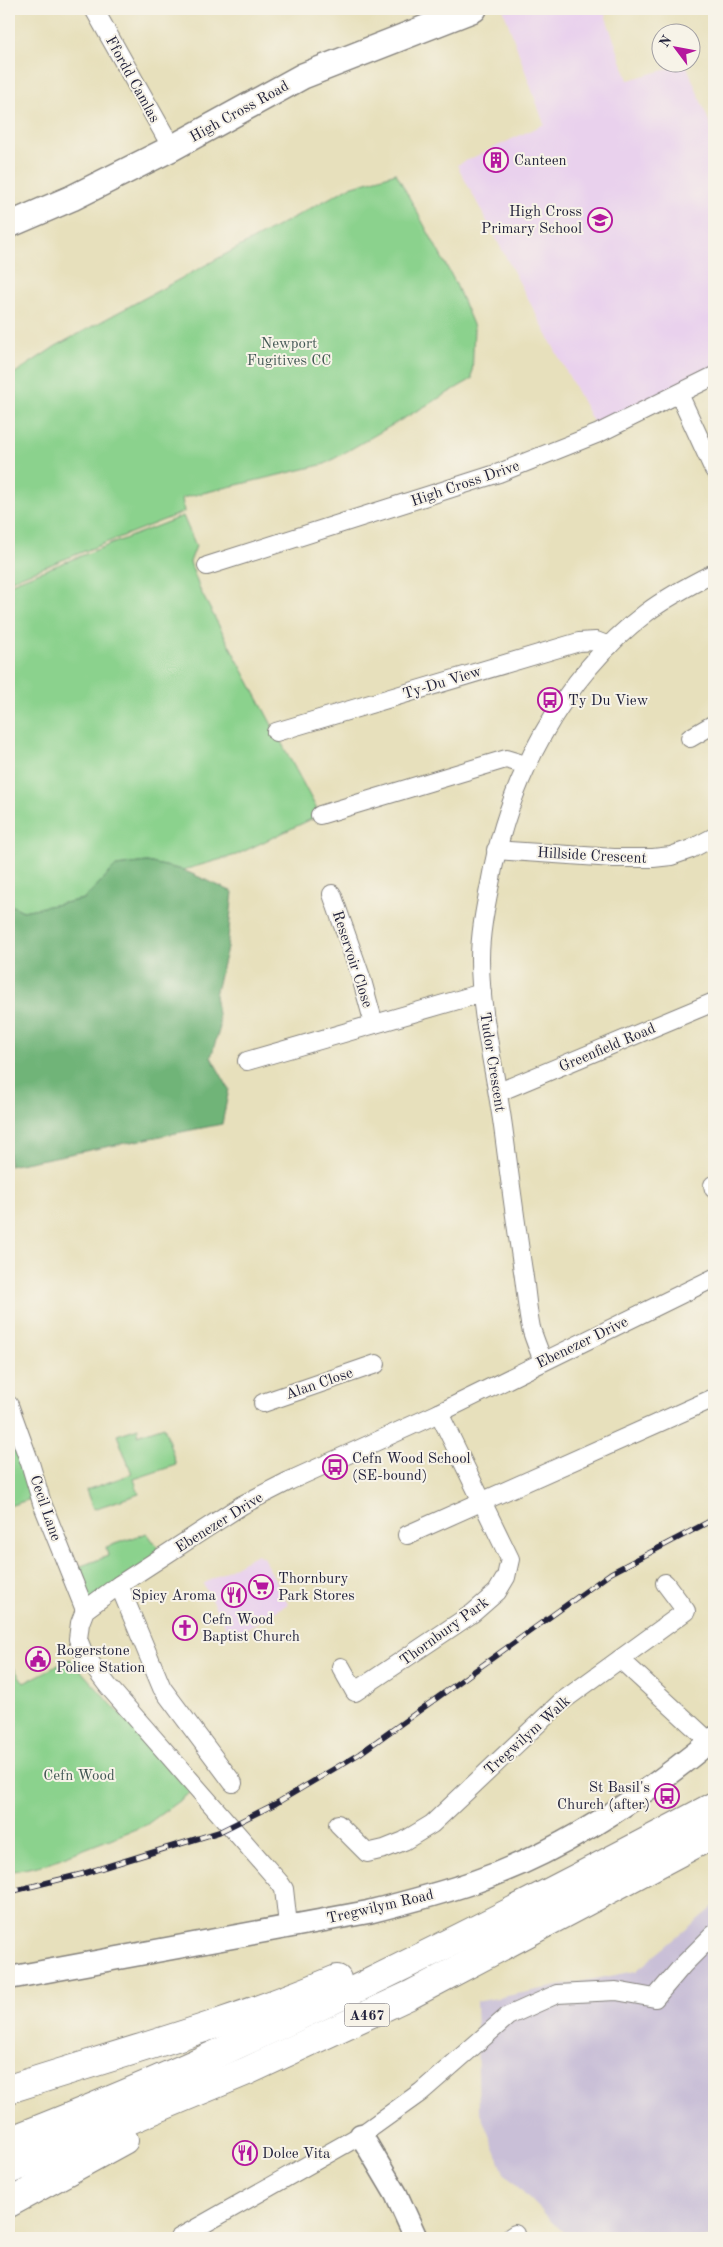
<svg xmlns="http://www.w3.org/2000/svg" width="723" height="2247" viewBox="0 0 723 2247" font-family="'Old Standard TT',serif">
<style>
.built{fill:#e9d1ed}
.industrial{fill:#c9bfd7}
.green{fill:#8bd28d;stroke:#567a64}
.forest{fill:#70b478;stroke:#496b5a}
.lines{fill:none;stroke-linecap:round;stroke-linejoin:round}
.minor-casing{stroke:#84817c;stroke-width:20}
.tertiary-casing{stroke:#84817c;stroke-width:25}
.secondary-casing{stroke:#84817c;stroke-width:28}
.primary-casing{stroke:#84817c;stroke-width:30}
.minor{stroke:#fff;stroke-width:18}
.tertiary{stroke:#fff;stroke-width:22}
.secondary{stroke:#fff;stroke-width:25}
.primary{stroke:#fff;stroke-width:28}
.rail-casing{stroke:#22223b;stroke-width:5.5}
.rail{stroke:#f7f3e8;stroke-width:4;stroke-dasharray:11;stroke-linecap:butt}
.labels{text-anchor:middle;stroke-width:4;stroke-linejoin:round;paint-order:stroke}
.shield{fill:#f7f3e8;stroke:#62616f;stroke-width:1}
.shield-label{font-size:14px;font-weight:bold;fill:#22223b}
.street-label{font-size:15px;fill:#22223b;stroke:#f7f3e8}
.poi-label{font-size:15px;fill:#22223b;stroke:#f7f3e8;text-anchor:start}
.park-label{font-size:15px;fill:#425754;stroke:#f7f3e8}
</style>
<rect width="100%" height="100%" fill="#f7f3e8"/>
<filter id="ink" filterUnits="userSpaceOnUse"><feTurbulence type="fractalNoise" baseFrequency=".02" numOctaves="2"/><feDisplacementMap in="SourceGraphic" scale="10" xChannelSelector="R" yChannelSelector="G"/><feConvolveMatrix kernelMatrix="1 2 1 2 8 2 1 2 1" color-interpolation-filters="sRGB"/></filter>
<filter id="wash" filterUnits="userSpaceOnUse"><feTurbulence type="fractalNoise" baseFrequency=".0096" numOctaves="4" result="noise"/><feDisplacementMap in="SourceGraphic" scale="20" xChannelSelector="R" yChannelSelector="G"/><feGaussianBlur stdDeviation="1.12" result="paint"/><feColorMatrix in="noise" values="0 0 0 0 0 0 0 0 0 0 0 0 0 0 0 0 0 1.4 0 .05"/><feComposite in="paint" operator="in"/></filter>
<g filter="url(#wash)">
<rect width="100%" height="100%" fill="#e7e0bc"/>
<g class="built">
<polygon points="503,9 603,9 628,80 686,64 714,134 714,274 713,275 714,279 714,376 599,433 457,165 544,124"/>
<polygon points="257,1554 263,1557 288,1604 231,1638 203,1584"/>
</g>
<polygon class="industrial" points="714,1906 714,2238 569,2238 504,2173 479,2110 476,2002 636,1971"/>
<g class="green">
<polygon points="396,173 455,282 474,327 472,379 325,464 182,498 184,512 9,581 9,377 56,346 350,187"/>
<polygon points="183,516 196,546 190,562 200,590 320,815 236,855 183,870 147,862 116,866 84,899 23,911 9,904 9,584"/>
<polygon points="9,1405 40,1496 9,1506"/>
<polygon points="164,1426 176,1465 134,1479 139,1494 93,1509 86,1490 132,1474 117,1435 138,1428 137,1435"/>
<polygon points="147,1533 164,1556 93,1603 68,1571 108,1556 106,1547"/>
<polygon points="70,1659 191,1792 146,1825 43,1865 9,1872 9,1661 24,1683"/>
</g>
<polygon class="forest" points="147,862 183,870 233,892 227,948 215,995 220,1027 211,1057 229,1089 222,1124 9,1166 9,904 23,911 84,899 116,866"/>
</g>
<g filter="url(#ink)">
<g class="lines">
<defs>
<g id="minor">
<polyline points="94,9 172,148"/>
<polyline points="679,394 714,470"/>
<polyline points="207,566 499,473 599,433 714,376"/>
<polyline points="276,732 579,642 596,641 609,646"/>
<polyline points="690,738 714,724"/>
<polyline points="320,815 506,759 526,765"/>
<polyline points="496,850 614,858 653,858 671,856 691,849 714,837"/>
<polyline points="332,894 361,977 374,1024"/>
<polyline points="247,1061 482,993"/>
<polyline points="499,1092 714,1002"/>
<polyline points="713,1185 714,1189"/>
<path d="M543,1361C539,1350 534,1339 531,1328C527,1309 526,1289 523,1271C516,1225 510,1180 504,1134C497,1077 480,1017 480,959C480,934 485,909 490,884C508,781 561,678 646,613C667,597 690,585 714,573"/>
<polyline points="263,1403 376,1364"/>
<polyline points="9,1405 30,1463 42,1503 85,1610"/>
<polyline points="407,1535 714,1398"/>
<polyline points="119,1585 162,1688 233,1783"/>
<polyline points="620,1659 710,1742"/>
<polyline points="341,1667 355,1692 473,1613 497,1592 506,1577 510,1559 439,1413"/>
<polyline points="338,1824 367,1853 384,1849 404,1841 432,1824 561,1702 686,1611 665,1583"/>
<polyline points="288,1925 284,1889 280,1883 108,1686 84,1654 78,1639 80,1623 85,1610 119,1585 242,1505 289,1481 439,1413 714,1278"/>
<polyline points="179,2238 361,2135 421,2092 508,2016 557,1994 616,1991 655,1998 683,1965 714,1934"/>
<polyline points="509,2238 515,2234"/>
</g>
<g id="tertiary">
<path d="M9,1978L368,1912C404,1903 439,1894 474,1882C562,1852 643,1797 714,1738"/>
<polyline points="361,2135 396,2194 416,2238"/>
</g>
<polyline id="secondary" points="9,225 72,198 172,148 303,76 474,9"/>
<g id="primary">
<path d="M9,2089C118,2054 230,2024 337,1979"/>
<path d="M9,2141C252,2047 484,1928 714,1806"/>
<polyline points="9,2170 247,2071 410,1995 714,1834"/>
<polyline points="9,2203 124,2140"/>
</g>
</defs>
<use href="#minor" class="minor-casing"/>
<use href="#tertiary" class="tertiary-casing"/>
<use href="#secondary" class="secondary-casing"/>
<use href="#primary" class="primary-casing"/>
<use href="#minor" class="minor"/>
<use href="#tertiary" class="tertiary"/>
<use href="#secondary" class="secondary"/>
<use href="#primary" class="primary"/>
<defs>
<polyline id="rail" points="9,1892 82,1874 219,1832 275,1804 359,1754 611,1573 714,1519"/>
</defs>
<use href="#rail" class="rail-casing"/>
<use href="#rail" class="rail"/>
</g>
</g>
<defs>
<symbol id="building-ring" viewBox="-11 -11 22 22"><circle r="9.5" fill="#f7f3e8" stroke="#b5179e" stroke-width="1.5"/><path d="M-4-6H4V6H1V3H-1V6H-4ZM-2.5-4.3h1.7v1.8h-1.7ZM.8-4.3h1.7v1.8H.8ZM-2.5-1h1.7V.8h-1.7ZM.8-1h1.7V.8H.8Z" fill="#b5179e"/></symbol>
<symbol id="school-ring" viewBox="-11 -11 22 22"><circle r="9.5" fill="#f7f3e8" stroke="#b5179e" stroke-width="1.5"/><path d="M0-5L7-2L0 1L-7-2ZM-4 1L0 2.5L4 1V4Q0 6-4 4Z" fill="#b5179e"/></symbol>
<symbol id="bus-ring" viewBox="-11 -11 22 22"><circle r="9.5" fill="#f7f3e8" stroke="#b5179e" stroke-width="1.5"/><path d="M-5-6H5V4H4V6H2V4H-2V6H-4V4H-5ZM-3.5-4V0h7V-4ZM-3.5 1.2v1.5H-2V1.2ZM2 1.2v1.5H3.5V1.2Z" fill="#b5179e"/></symbol>
<symbol id="supermarket-ring" viewBox="-11 -11 22 22"><circle r="9.5" fill="#f7f3e8" stroke="#b5179e" stroke-width="1.5"/><path d="M-6-5.5h2.5l.6 2H6L4.5 2H-2.5L-4.4-4H-6ZM-1.5 3.2a1.3 1.3 0 1 0 .1 0ZM3 3.2a1.3 1.3 0 1 0 .1 0Z" fill="#b5179e"/></symbol>
<symbol id="restaurant-ring" viewBox="-11 -11 22 22"><circle r="9.5" fill="#f7f3e8" stroke="#b5179e" stroke-width="1.5"/><path d="M-5-6h1v4h1v-4h1v4h1v-4h1v5L-1.5 .5V6h-2V.5L-5-1ZM5-6V6H3V1.5H1.5Q1.5-4 5-6Z" fill="#b5179e"/></symbol>
<symbol id="church-ring" viewBox="-11 -11 22 22"><circle r="9.5" fill="#f7f3e8" stroke="#b5179e" stroke-width="1.5"/><path d="M-1.2-6h2.4v3.5h3.3v2.4h-3.3V6h-2.4V-.1h-3.3v-2.4h3.3Z" fill="#b5179e"/></symbol>
<symbol id="civic-ring" viewBox="-11 -11 22 22"><circle r="9.5" fill="#f7f3e8" stroke="#b5179e" stroke-width="1.5"/><path d="M-.6-6.5H3V-4.5H.6V-3L4-1V1h2V6H-6V1h2V-1L-.6-3ZM-1.2 2.5V6h2.4V2.5Z" fill="#b5179e"/></symbol>
</defs>
<g fill-rule="evenodd">
<use href="#building-ring" x="482" y="146" width="28" height="28"/>
<use href="#school-ring" x="586" y="206" width="28" height="28"/>
<use href="#bus-ring" x="536" y="686" width="28" height="28"/>
<use href="#bus-ring" x="321" y="1453" width="28" height="28"/>
<use href="#supermarket-ring" x="247" y="1573" width="28" height="28"/>
<use href="#restaurant-ring" x="220" y="1581" width="28" height="28"/>
<use href="#church-ring" x="171" y="1614" width="28" height="28"/>
<use href="#civic-ring" x="24" y="1645" width="28" height="28"/>
<use href="#bus-ring" x="653" y="1782" width="28" height="28"/>
<use href="#restaurant-ring" x="231" y="2139" width="28" height="28"/>
</g>
<g class="labels">
<rect class="shield" x="344.5" y="2003.5" width="45" height="23" rx="4"/>
<g class="shield-label">
<text x="367" y="2020">A467</text>
</g>
<g class="street-label">
<text transform="translate(133 79) rotate(61)" y="5">Ffordd Camlas</text>
<text transform="translate(239 111) rotate(-29)" y="5">High Cross Road</text>
<text transform="translate(465 483) rotate(-19)" y="5">High Cross Drive</text>
<text transform="translate(442 682) rotate(-17)" y="5">Ty-Du View</text>
<text transform="translate(592 855) rotate(3)" y="5">Hillside Crescent</text>
<text transform="translate(353 959) rotate(72)" y="5">Reservoir Close</text>
<text transform="translate(607 1047) rotate(-23)" y="5">Greenfield Road</text>
<text transform="translate(493 1062) rotate(81)" y="5">Tudor Crescent</text>
<text transform="translate(582 1342) rotate(-26)" y="5">Ebenezer Drive</text>
<text transform="translate(319 1383) rotate(-19)" y="5">Alan Close</text>
<text transform="translate(46 1508) rotate(71)" y="5">Cecil Lane</text>
<text transform="translate(219 1522) rotate(-32)" y="5">Ebenezer Drive</text>
<text transform="translate(444 1631) rotate(-36)" y="5">Thornbury Park</text>
<text transform="translate(527 1735) rotate(-42)" y="5">Tregwilym Walk</text>
<text transform="translate(380 1906) rotate(-13)" y="5">Tregwilym Road</text>
</g>
<g class="poi-label">
<text x="514" y="165">Canteen</text>
<text x="582" y="216" text-anchor="end">High Cross<tspan x="582" dy="17">Primary School</tspan></text>
<text x="568" y="705">Ty Du View</text>
<text x="352" y="1463">Cefn Wood School<tspan x="352" dy="17">(SE-bound)</tspan></text>
<text x="278" y="1583">Thornbury<tspan x="278" dy="17">Park Stores</tspan></text>
<text x="216" y="1600" text-anchor="end">Spicy Aroma</text>
<text x="202" y="1624">Cefn Wood<tspan x="202" dy="17">Baptist Church</tspan></text>
<text x="56" y="1655">Rogerstone<tspan x="56" dy="17">Police Station</tspan></text>
<text x="650" y="1792" text-anchor="end">St Basil's<tspan x="650" dy="17">Church (after)</tspan></text>
<text x="262" y="2158">Dolce Vita</text>
</g>
<g class="park-label">
<text x="289" y="348">Newport<tspan x="289" dy="17">Fugitives CC</tspan></text>
<text x="79" y="1780">Cefn Wood</text>
</g>
</g>
<rect width="723" height="2247" fill="none" stroke="#f7f3e8" stroke-width="30"/>
<g transform="translate(676 48) rotate(302)"><circle r="24" fill="#f7f3e8" stroke="#a29fa3"/>
<path d="M0-4L9 19L0 12L-9 19Z" fill="#b5179e"/>
<text y="-8" font-size="14" font-weight="bold" text-anchor="middle" fill="#22223b">N</text>
</g>
</svg>
